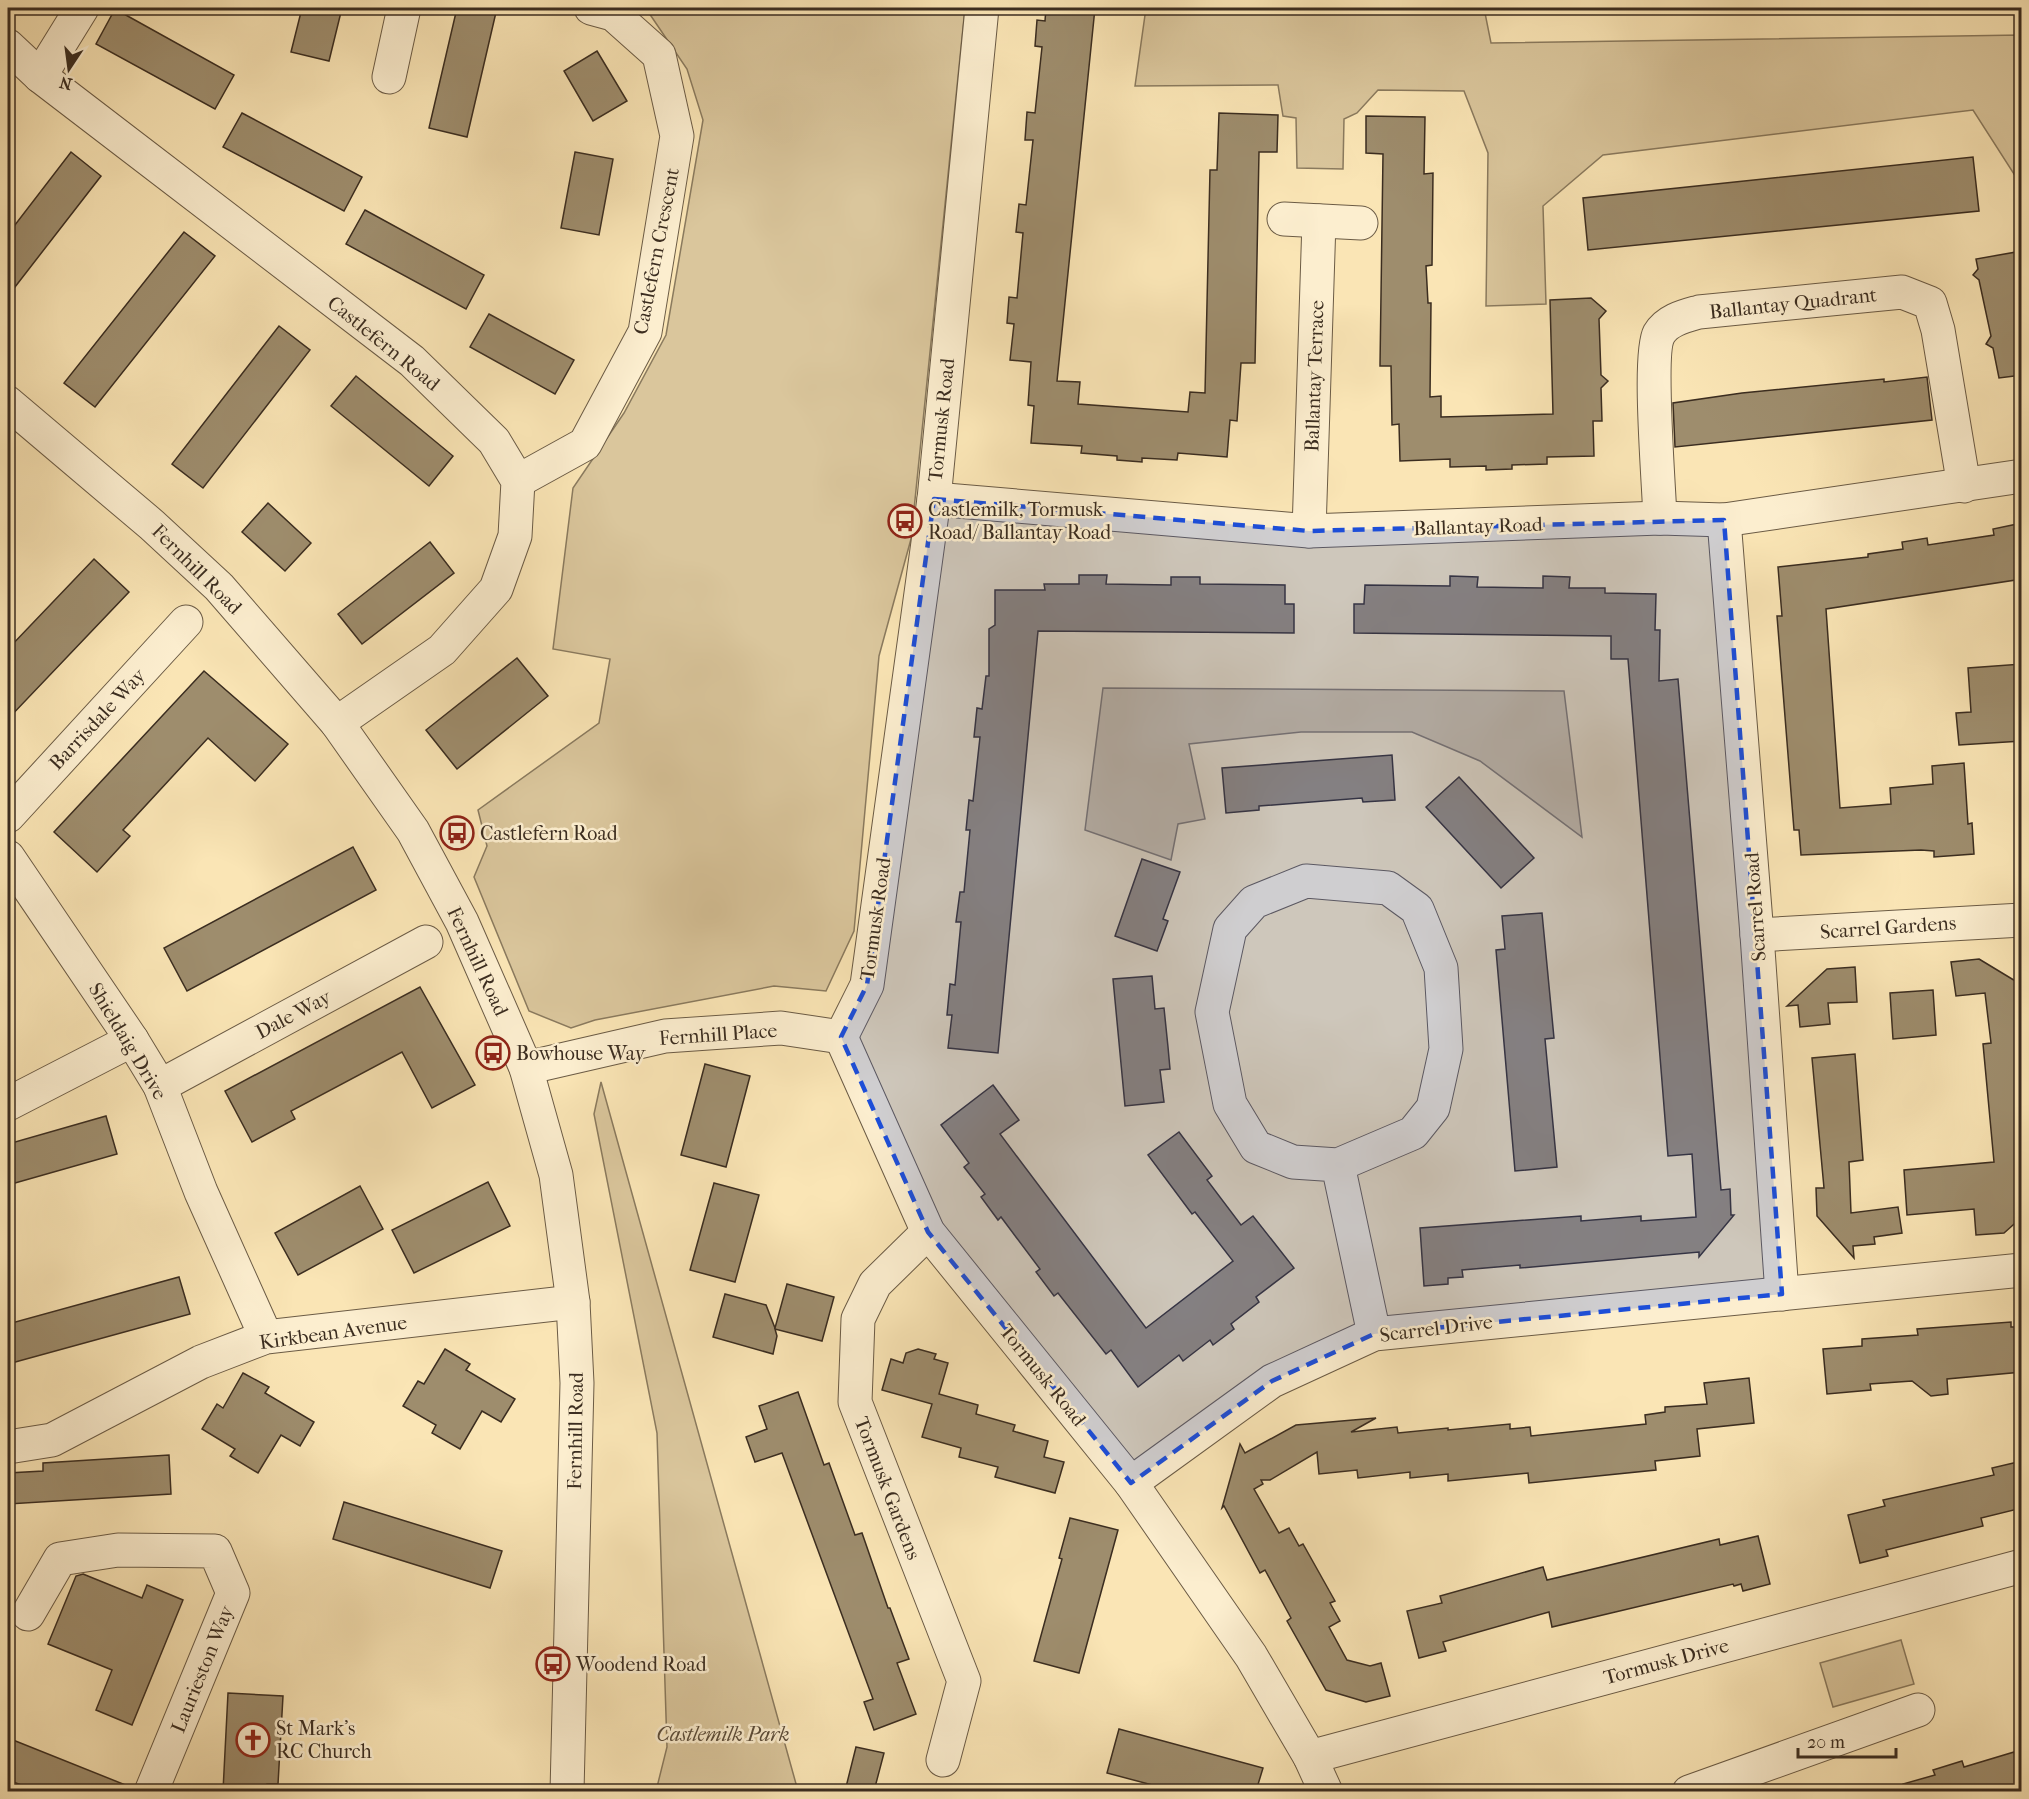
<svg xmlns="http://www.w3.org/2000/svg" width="2029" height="1799" viewBox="0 0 2029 1799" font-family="'IM FELL French Canon',serif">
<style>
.green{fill:#dac69c;stroke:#8a7a5e;stroke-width:1.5}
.building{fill:#9e8d6d;stroke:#3b2d20;stroke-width:1.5}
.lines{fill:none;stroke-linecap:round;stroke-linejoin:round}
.minor-casing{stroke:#6b5b45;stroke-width:35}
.minor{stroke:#fceecf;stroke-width:33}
.marked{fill:#1d4ed8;fill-opacity:0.2;stroke:#1d4ed8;stroke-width:4.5;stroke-dasharray:12 8;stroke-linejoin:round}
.labels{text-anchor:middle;stroke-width:5;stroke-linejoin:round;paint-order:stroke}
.street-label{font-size:20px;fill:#3b2d20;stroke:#fceecf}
.poi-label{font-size:20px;fill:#3b2d20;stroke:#fceecf;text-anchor:start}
.park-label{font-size:20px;font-style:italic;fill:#5b4c39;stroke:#fceecf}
</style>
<rect width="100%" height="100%" fill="#fae5b5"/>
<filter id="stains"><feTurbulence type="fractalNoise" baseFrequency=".00333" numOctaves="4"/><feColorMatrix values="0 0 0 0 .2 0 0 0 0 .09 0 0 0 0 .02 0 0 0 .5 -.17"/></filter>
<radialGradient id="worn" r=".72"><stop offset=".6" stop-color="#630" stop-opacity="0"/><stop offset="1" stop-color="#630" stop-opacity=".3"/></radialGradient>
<g class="green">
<polygon points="654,8 965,8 911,539 879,656 854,931 826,991 774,986 595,1020 571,1028 529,1011 474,877 487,846 478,810 599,723 610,659 553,649 573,488 624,413 666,335 703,120 687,69 649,13"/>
<polygon points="1146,8 1484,8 1491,43 2021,35 2021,185 1973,110 1603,155 1543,206 1546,304 1486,306 1488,153 1464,91 1378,90 1357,113 1344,119 1343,169 1297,168 1296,118 1283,116 1278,85 1135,86"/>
<polygon points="1103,688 1564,691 1582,837 1480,761 1412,732 1301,732 1189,744 1205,819 1178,824 1171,860 1085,830"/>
<polygon points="601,1082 798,1791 656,1791 667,1747 657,1433 594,1114"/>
<polygon points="1901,1640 1914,1684 1833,1707 1820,1663"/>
</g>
<g class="building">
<polygon points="302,8 342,8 329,61 291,52"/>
<polygon points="457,8 497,8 467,137 429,128"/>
<polygon points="1046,8 1095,8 1057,381 1080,382 1078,404 1188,412 1190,392 1205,393 1210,170 1217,170 1219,113 1278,115 1277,152 1259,152 1255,363 1241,363 1237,421 1230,420 1227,457 1178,453 1177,460 1142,458 1142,462 1117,460 1117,456 1081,453 1082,446 1031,443 1034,406 1028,405 1031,362 1010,360 1014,324 1007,323 1009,297 1017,298 1023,233 1016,232 1019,204 1026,205 1033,140 1025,140 1027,112 1035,113 1042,47 1035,46 1037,20 1045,21"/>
<polygon points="115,9 234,75 215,109 96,44"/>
<polygon points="597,51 627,101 593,121 564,71"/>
<polygon points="242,113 362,177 344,211 223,147"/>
<polygon points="1366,116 1425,117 1424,174 1433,173 1432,265 1426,266 1428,303 1431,303 1430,397 1441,396 1441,417 1553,414 1550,300 1591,298 1606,311 1599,319 1601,375 1608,381 1601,388 1602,421 1593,421 1594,456 1547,457 1547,464 1512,465 1512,469 1486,470 1486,466 1450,467 1450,459 1400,461 1399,424 1392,425 1391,366 1380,366 1383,154 1366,153"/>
<polygon points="71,152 101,176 8,296 8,234"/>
<polygon points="575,152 613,159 599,235 561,228"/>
<polygon points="1973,157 1979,211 1588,250 1583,198"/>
<polygon points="365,210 484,275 466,309 346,244"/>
<polygon points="184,232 215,256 95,407 64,383"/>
<polygon points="2022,251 2022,375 1999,378 1993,348 1986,344 1991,336 1979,280 1973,275 1978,269 1976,259"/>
<polygon points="489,314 574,360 555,394 470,347"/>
<polygon points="279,326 310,350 203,488 172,464"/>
<polygon points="356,376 453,456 429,486 331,406"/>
<polygon points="1927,377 1932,420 1675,447 1673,403 1742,393 1884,379 1884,382"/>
<polygon points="268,503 311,543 285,571 242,532"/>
<polygon points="2022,523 2022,579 1826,609 1840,808 1891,804 1890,788 1933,784 1932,766 1964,763 1968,824 1972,823 1974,854 1934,857 1934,851 1921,850 1801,855 1799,830 1794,830 1777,616 1782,616 1778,567 1868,557 1868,554 1903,549 1902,542 1927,538 1928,545 1994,535 1993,529"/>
<polygon points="430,542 454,573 362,644 338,614"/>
<polygon points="94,559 129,592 8,719 8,649"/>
<polygon points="1079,575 1107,575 1106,584 1171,585 1171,577 1200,577 1200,584 1285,585 1285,604 1294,604 1294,633 1038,631 998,1053 948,1048 952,1015 947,1015 950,984 955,985 961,922 956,922 960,892 964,892 970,830 966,830 969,800 973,801 980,737 974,737 977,708 982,709 986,676 989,676 989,629 995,625 995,590 1045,590 1044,584 1079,584"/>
<polygon points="1450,576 1478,577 1477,587 1543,588 1543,576 1570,577 1569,588 1605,588 1605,593 1656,594 1655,630 1660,630 1659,681 1678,679 1721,1190 1730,1189 1731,1215 1734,1215 1699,1257 1699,1252 1520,1268 1520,1265 1462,1270 1463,1277 1448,1278 1448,1284 1424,1286 1420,1228 1581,1216 1581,1221 1641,1216 1641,1221 1696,1217 1692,1154 1668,1156 1628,659 1611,659 1611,636 1354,633 1354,604 1364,604 1365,585 1450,586"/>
<polygon points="517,658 548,696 457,769 426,730"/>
<polygon points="2022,664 2022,741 1959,745 1956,713 1971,712 1968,668"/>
<polygon points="204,671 288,744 255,781 208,738 123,830 130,836 97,872 54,832"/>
<polygon points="1392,755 1395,800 1363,802 1362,798 1259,806 1259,810 1226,813 1222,768"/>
<polygon points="1459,777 1534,858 1501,888 1426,807"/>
<polygon points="353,847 376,890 187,991 164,948"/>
<polygon points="1142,859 1180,872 1163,919 1168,921 1157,951 1115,936"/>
<polygon points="1542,913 1554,1038 1545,1039 1557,1167 1515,1171 1496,950 1505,949 1502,916"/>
<polygon points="1979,959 2022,985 2022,988 2015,989 2022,1053 2022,1217 2004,1233 1976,1235 1974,1209 1907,1215 1904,1170 1994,1162 1983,1044 1991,1043 1985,993 1956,996 1951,962"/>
<polygon points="1855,967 1857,1002 1828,1003 1830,1024 1800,1027 1798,1005 1787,1006 1827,969"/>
<polygon points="1152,976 1155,1009 1164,1008 1168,1047 1170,1069 1160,1070 1164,1102 1125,1106 1113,979"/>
<polygon points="420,987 475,1085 432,1108 402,1052 291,1111 295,1119 252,1142 225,1091"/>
<polygon points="1933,990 1936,1035 1893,1039 1890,993"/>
<polygon points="1855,1054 1863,1160 1849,1162 1851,1213 1898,1207 1902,1233 1874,1237 1875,1244 1853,1246 1854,1258 1817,1216 1816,1188 1824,1188 1812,1058"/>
<polygon points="705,1064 750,1076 726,1167 681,1155"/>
<polygon points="993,1085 1019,1120 1000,1134 1146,1328 1233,1261 1195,1212 1192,1214 1148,1155 1179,1132 1212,1176 1207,1180 1241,1225 1253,1216 1294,1268 1256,1297 1259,1302 1231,1324 1234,1329 1213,1345 1210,1340 1183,1361 1179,1355 1138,1387 1111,1350 1106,1354 1058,1293 1054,1296 1036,1272 1040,1269 1001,1217 998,1220 981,1197 985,1194 964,1167 969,1163 941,1125"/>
<polygon points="106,1116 117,1154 8,1185 8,1144"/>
<polygon points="488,1182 510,1226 414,1273 392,1230"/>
<polygon points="714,1183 759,1195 735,1282 690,1270"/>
<polygon points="360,1186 383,1229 298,1275 275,1233"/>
<polygon points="179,1277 190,1314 8,1364 8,1324"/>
<polygon points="787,1284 834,1297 822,1341 775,1329 777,1336 773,1354 713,1337 725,1294 766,1305 775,1328"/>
<polygon points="2011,1322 2011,1327 2022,1327 2022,1372 1947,1379 1948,1394 1931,1396 1912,1381 1870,1384 1871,1390 1827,1394 1823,1349 1862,1346 1862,1339 1918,1335 1917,1329"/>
<polygon points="445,1349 470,1364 466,1370 515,1399 501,1422 482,1411 460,1449 432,1433 436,1425 403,1406 418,1381 424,1384"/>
<polygon points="918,1349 936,1354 934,1359 948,1363 939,1394 978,1405 976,1414 1015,1425 1013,1431 1048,1441 1044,1457 1064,1462 1055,1493 995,1477 998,1467 959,1457 961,1448 922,1437 932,1404 882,1390 891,1359 903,1363 906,1353"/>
<polygon points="243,1373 269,1387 265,1393 314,1422 300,1446 281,1435 258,1473 230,1456 235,1449 202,1429 217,1404 223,1408"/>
<polygon points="1749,1378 1754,1423 1697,1429 1700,1456 1655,1461 1656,1470 1529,1483 1528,1473 1448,1481 1448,1474 1410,1478 1410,1472 1358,1478 1357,1470 1319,1474 1317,1452 1270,1480 1261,1480 1263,1484 1254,1489 1279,1533 1289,1528 1299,1546 1303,1544 1335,1601 1330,1603 1340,1621 1329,1627 1347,1660 1370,1666 1381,1663 1390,1696 1366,1702 1326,1690 1287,1621 1291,1618 1265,1570 1260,1573 1224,1506 1222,1508 1240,1444 1245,1453 1296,1425 1376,1418 1351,1432 1397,1427 1398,1433 1448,1428 1448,1430 1510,1424 1510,1429 1530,1427 1531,1436 1646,1424 1645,1415 1665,1412 1665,1407 1707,1404 1704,1383"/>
<polygon points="798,1392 824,1465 829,1463 855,1535 862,1533 888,1608 890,1608 909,1659 897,1663 916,1714 874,1730 864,1702 873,1699 782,1453 755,1462 746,1437 767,1429 759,1406"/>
<polygon points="169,1455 171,1494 8,1504 8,1473 43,1471 43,1463"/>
<polygon points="2022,1461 2022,1508 1981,1518 1983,1526 1886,1550 1888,1556 1860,1563 1848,1515 1885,1506 1883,1500 1994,1475 1992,1468"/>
<polygon points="344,1502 502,1551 490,1588 333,1539"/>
<polygon points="1070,1518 1118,1530 1079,1673 1034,1661 1062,1559 1059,1558"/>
<polygon points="1758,1536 1770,1584 1743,1591 1741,1584 1734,1586 1733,1584 1552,1627 1549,1612 1443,1642 1446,1651 1419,1658 1407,1611 1442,1603 1440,1596 1543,1567 1547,1580 1719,1539 1720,1545"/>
<polygon points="83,1574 142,1598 147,1585 183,1600 132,1725 96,1710 112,1670 48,1644 76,1576"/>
<polygon points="228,1693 283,1696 278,1784 267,1784 267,1791 223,1791"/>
<polygon points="1119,1729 1263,1768 1256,1791 1175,1791 1107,1773"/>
<polygon points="8,1738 133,1788 133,1791 37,1791 8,1780"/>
<polygon points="856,1747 884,1753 874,1791 845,1791"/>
<polygon points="2014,1752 2022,1778 2022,1791 1904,1791 1903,1784 1935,1775 1933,1770 1962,1761 1964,1767"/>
</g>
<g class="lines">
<defs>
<g id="minor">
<polyline points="8,46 40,76 412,361 494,441 518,481 515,536 496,589 442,650 337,723"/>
<polyline points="40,76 82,8"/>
<polyline points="389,77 404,8"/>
<polyline points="1284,219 1361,223"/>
<polyline points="8,403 152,525 219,587 337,723 413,831 462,922 526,1068 556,1175 573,1302 577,1383 567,1792"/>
<polyline points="518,481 585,444 645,332 677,136 659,55 613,14 591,8"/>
<polyline points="934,499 1309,531 1660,518 1724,520 2022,476"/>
<path d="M1660,518C1659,487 1648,354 1659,334C1667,320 1685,316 1699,312L1902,292L1930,303L1938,330L1964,486"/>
<polyline points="1724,520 1757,935 1782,1294"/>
<polyline points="1309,531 1319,221"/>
<polyline points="8,816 186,622"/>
<polyline points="8,857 132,1040 160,1086 201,1192 266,1337"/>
<polyline points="1757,935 2022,920"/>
<polyline points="841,1037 867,985 934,499 982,8"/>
<polyline points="841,1037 928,1232 1131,1483 1251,1656 1310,1757 1326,1792"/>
<polyline points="526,1068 665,1036 781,1028 841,1037"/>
<polyline points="160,1086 426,942"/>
<polyline points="8,1104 132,1040"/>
<polyline points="1338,1165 1293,1162 1256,1147 1230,1104 1212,1012 1230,929 1254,902 1306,881 1388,888 1417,909 1441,968 1446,1049 1433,1108 1413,1133 1338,1165 1374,1334"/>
<polyline points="928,1232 875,1284 858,1319 855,1402 964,1681 943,1760"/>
<polyline points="8,1447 52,1440 201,1362 266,1337 573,1302"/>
<polyline points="1131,1483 1272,1381 1374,1334 2022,1270"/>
<polyline points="28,1614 60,1559 118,1550 215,1551 233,1593 151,1792"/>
<polyline points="1310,1757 2022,1566"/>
<polyline points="1689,1792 1918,1710"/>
</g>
</defs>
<use href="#minor" class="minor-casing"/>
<use href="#minor" class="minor"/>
</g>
<path class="marked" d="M934,499L1309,531L1724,520L1782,1294L1374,1334L1272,1381L1131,1483L928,1232L841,1037L867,985Z"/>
<defs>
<symbol id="bus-ring" viewBox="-11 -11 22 22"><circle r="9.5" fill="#fceecf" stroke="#8f2418" stroke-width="1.5"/><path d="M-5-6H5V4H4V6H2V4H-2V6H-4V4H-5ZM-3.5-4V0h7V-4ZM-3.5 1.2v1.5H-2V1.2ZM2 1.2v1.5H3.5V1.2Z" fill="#8f2418"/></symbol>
<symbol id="church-ring" viewBox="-11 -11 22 22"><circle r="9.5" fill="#fceecf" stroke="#8f2418" stroke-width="1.5"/><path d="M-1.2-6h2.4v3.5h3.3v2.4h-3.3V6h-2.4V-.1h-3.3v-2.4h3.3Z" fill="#8f2418"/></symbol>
</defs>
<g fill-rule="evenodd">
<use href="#bus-ring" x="886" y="502" width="38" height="38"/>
<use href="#bus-ring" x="438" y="814" width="38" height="38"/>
<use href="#bus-ring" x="474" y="1034" width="38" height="38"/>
<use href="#bus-ring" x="534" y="1645" width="38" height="38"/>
<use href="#church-ring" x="234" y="1721" width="38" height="38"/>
</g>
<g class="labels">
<g class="street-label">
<text transform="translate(656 251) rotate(-79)" y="7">Castlefern Crescent</text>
<text transform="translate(1793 303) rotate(-6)" y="7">Ballantay Quadrant</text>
<text transform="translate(384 343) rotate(39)" y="7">Castlefern Road</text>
<text transform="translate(1314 376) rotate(-88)" y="7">Ballantay Terrace</text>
<text transform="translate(941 420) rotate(-84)" y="7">Tormusk Road</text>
<text transform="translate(1478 526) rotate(-2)" y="7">Ballantay Road</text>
<text transform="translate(197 569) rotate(45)" y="7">Fernhill Road</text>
<text transform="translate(97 719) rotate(-47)" y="7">Barrisdale Way</text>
<text transform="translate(1755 907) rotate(-94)" y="7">Scarrel Road</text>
<text transform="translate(875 919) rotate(-82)" y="7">Tormusk Road</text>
<text transform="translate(1888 927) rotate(-4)" y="7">Scarrel Gardens</text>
<text transform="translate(478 961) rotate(65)" y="7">Fernhill Road</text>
<text transform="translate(293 1014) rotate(-28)" y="7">Dale Way</text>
<text transform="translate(718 1034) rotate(-4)" y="7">Fernhill Place</text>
<text transform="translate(128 1041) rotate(59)" y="7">Shieldaig Drive</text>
<text transform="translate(1436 1328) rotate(-7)" y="7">Scarrel Drive</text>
<text transform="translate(333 1332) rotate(-8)" y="7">Kirkbean Avenue</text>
<text transform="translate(1043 1375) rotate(51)" y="7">Tormusk Road</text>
<text transform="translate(575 1431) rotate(-89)" y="7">Fernhill Road</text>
<text transform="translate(888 1488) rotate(69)" y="7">Tormusk Gardens</text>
<text transform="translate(1666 1661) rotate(-15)" y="7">Tormusk Drive</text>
<text transform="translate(202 1669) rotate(-68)" y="7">Laurieston Way</text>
</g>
<g class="poi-label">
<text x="928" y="516">Castlemilk, Tormusk<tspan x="928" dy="23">Road/ Ballantay Road</tspan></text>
<text x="480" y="840">Castlefern Road</text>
<text x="516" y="1060">Bowhouse Way</text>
<text x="576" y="1671">Woodend Road</text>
<text x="276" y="1735">St Mark's<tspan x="276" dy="23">RC Church</tspan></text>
</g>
<g class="park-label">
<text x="723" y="1741">Castlemilk Park</text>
</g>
</g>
<rect width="2029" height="1799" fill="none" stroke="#fae5b5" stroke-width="30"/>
<rect x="9" y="9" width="2011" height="1781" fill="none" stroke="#3b2d20" stroke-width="3"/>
<rect x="15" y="15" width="1999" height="1769" fill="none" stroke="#3b2d20" stroke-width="1.5"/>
<g transform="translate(69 69) rotate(193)" stroke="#fceecf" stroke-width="4.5" paint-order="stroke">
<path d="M0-4.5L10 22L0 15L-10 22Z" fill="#3b2d20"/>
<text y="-9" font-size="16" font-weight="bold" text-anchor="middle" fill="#3b2d20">N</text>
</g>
<path d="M1798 1748v9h98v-9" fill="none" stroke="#3b2d20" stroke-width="3"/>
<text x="1807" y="1748" font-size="18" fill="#3b2d20" stroke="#fceecf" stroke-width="4.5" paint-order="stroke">20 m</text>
<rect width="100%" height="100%" filter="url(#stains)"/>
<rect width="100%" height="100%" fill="url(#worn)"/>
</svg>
